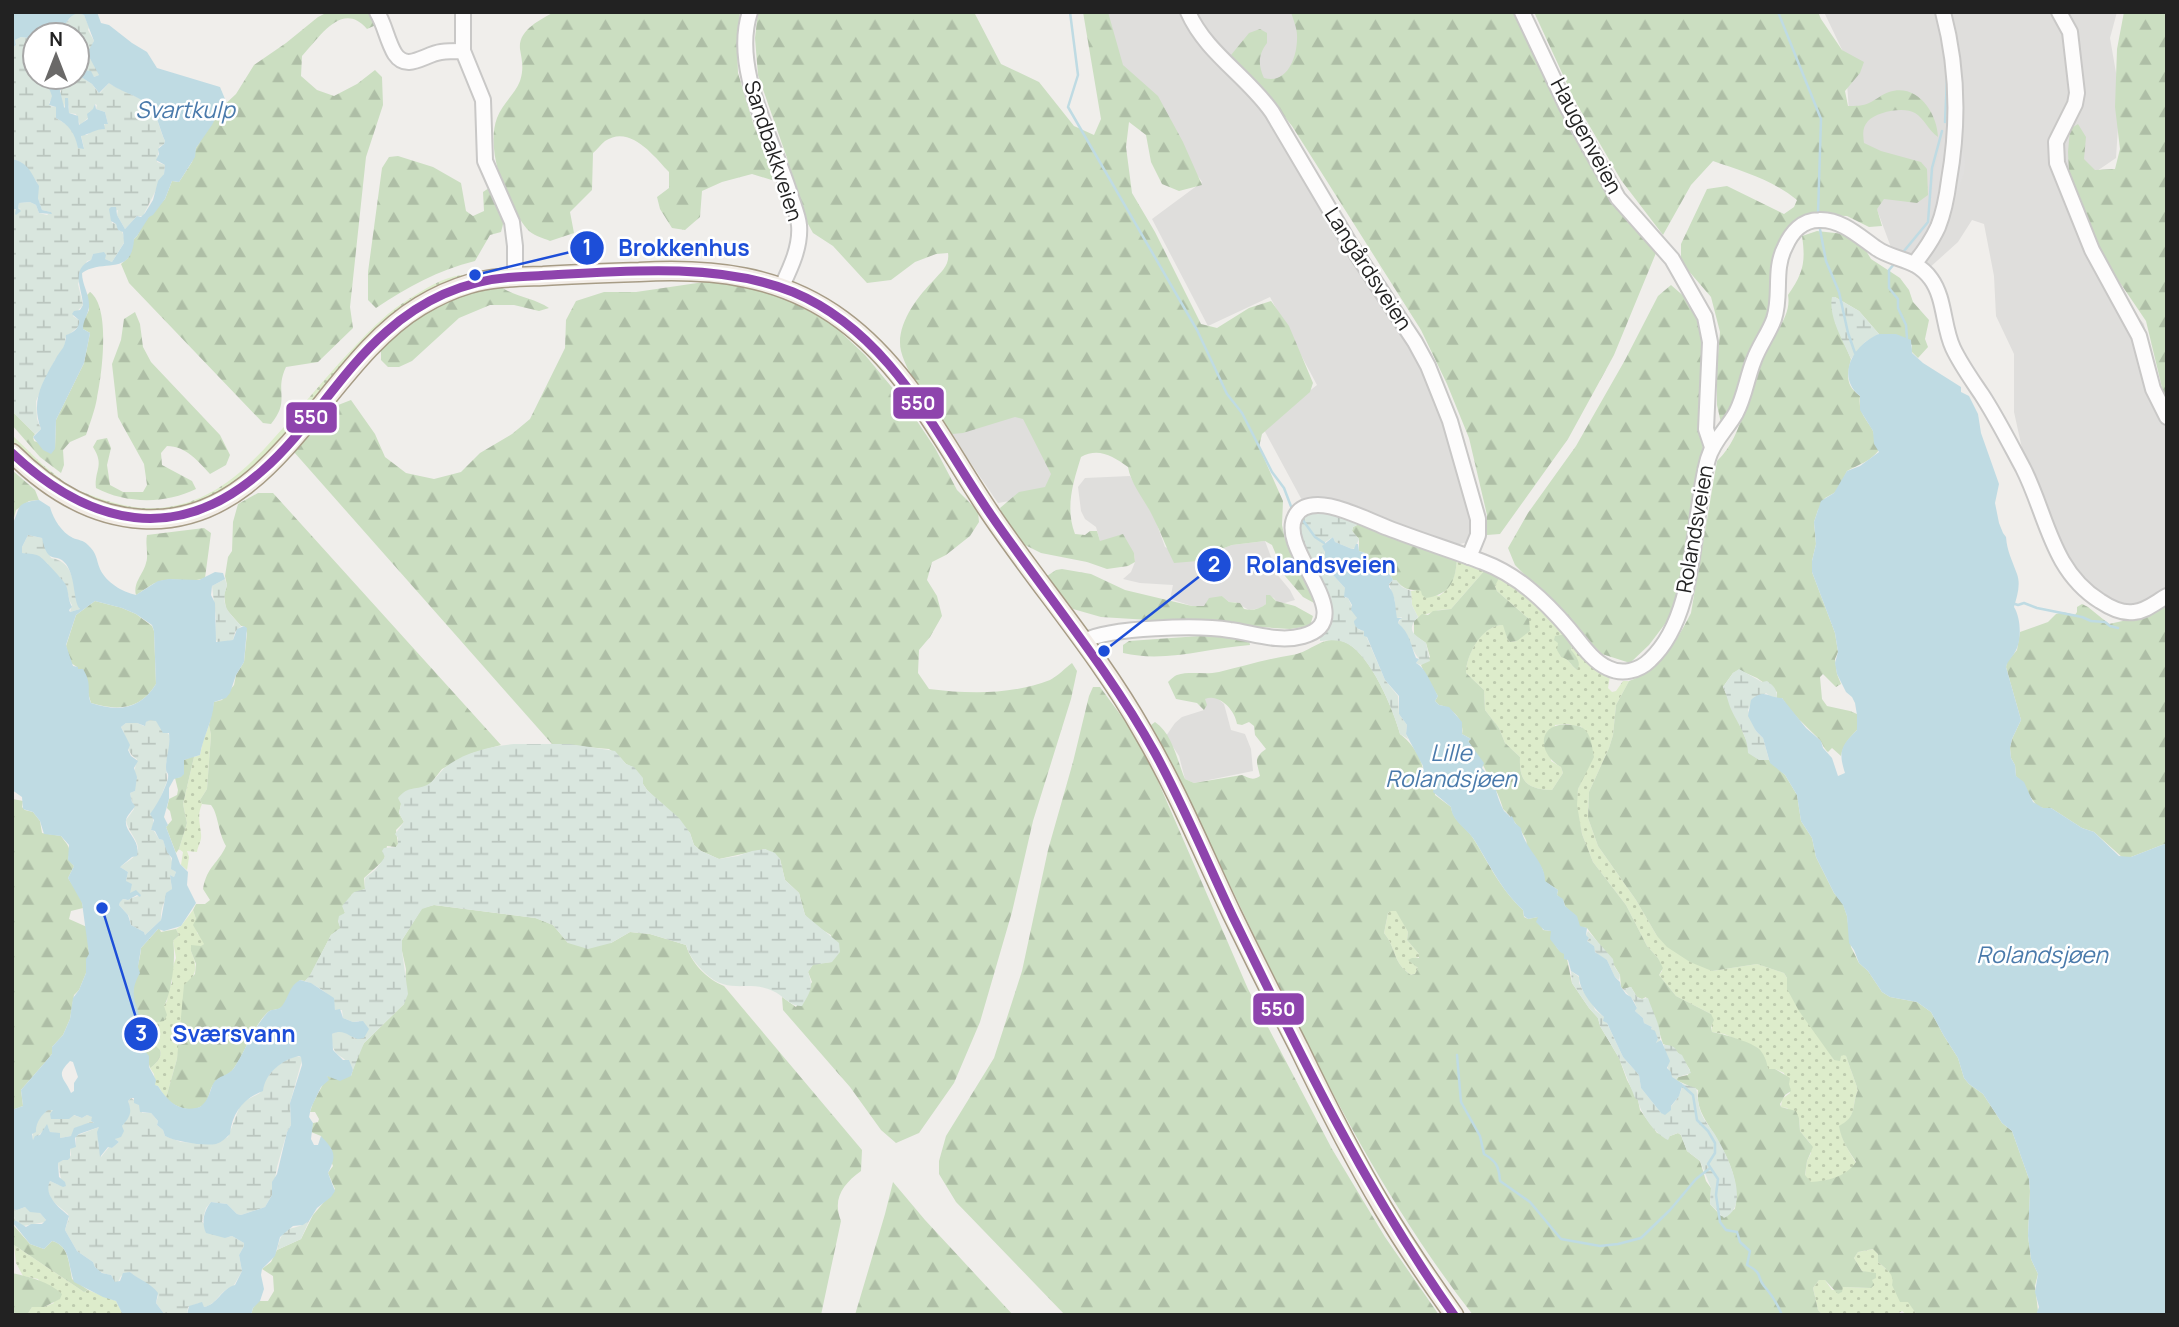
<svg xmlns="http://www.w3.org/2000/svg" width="2179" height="1327" viewBox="0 0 2179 1327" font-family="Manrope,sans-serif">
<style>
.residential{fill:#dfdedc}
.grass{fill:url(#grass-dots)}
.forest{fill:url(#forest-firs);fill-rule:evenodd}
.wetland{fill:url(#wetland-marsh)}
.parking{fill:#e0dfde}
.water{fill:#bfdbe3;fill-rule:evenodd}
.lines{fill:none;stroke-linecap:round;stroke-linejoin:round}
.stream{stroke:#bfdbe3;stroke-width:2.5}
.minor-casing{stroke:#c9c8c7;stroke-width:18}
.major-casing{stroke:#a79c86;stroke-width:21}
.minor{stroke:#fdfcfc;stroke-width:14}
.major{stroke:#f3ede7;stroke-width:18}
.bus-1-casing{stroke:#fff;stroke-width:14}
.bus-1{stroke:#8e44ad;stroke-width:9}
.labels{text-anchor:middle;stroke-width:5;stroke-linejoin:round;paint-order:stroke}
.street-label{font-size:21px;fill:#222;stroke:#fff}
.water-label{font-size:23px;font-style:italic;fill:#4a7aab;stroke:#fff}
.leader{fill:none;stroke:#1d4ed8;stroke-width:2.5}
.callout-dot{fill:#1d4ed8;stroke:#fff;stroke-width:2.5}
.mark-label{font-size:21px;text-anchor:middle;font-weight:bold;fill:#fff}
.callout-label{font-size:23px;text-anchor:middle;font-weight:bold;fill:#1d4ed8;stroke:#fff;stroke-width:5;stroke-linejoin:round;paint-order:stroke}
.line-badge{stroke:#fff;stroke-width:2.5}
.badge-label{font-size:19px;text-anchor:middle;font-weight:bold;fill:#fff}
</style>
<defs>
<pattern id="grass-dots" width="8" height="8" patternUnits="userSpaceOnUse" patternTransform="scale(1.75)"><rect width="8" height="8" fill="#ddeccb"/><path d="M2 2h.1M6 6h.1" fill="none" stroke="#bdcaae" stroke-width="1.8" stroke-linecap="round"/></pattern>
<pattern id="forest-firs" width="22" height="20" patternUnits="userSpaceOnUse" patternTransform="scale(1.75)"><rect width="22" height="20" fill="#cbdec1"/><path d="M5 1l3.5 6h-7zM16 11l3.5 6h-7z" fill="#aebea6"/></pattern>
<pattern id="wetland-marsh" width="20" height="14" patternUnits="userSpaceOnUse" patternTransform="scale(1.75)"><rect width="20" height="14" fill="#d9e6de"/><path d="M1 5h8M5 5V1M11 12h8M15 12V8" fill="none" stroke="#bac5be"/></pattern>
</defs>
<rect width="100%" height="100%" fill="#f0eeeb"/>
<g class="residential">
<polygon points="1102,12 1310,12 1279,109 1369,262 1425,372 1445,424 1473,527 1468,542 1456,545 1303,502 1263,428 1317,385 1270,297 1208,326 1152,219 1202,182 1109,46"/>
<polygon points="1824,12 2117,12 2110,38 2120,96 2116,158 2072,188 2097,252 2122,246 2133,270 2117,291 2144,324 2155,390 2167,410 2167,592 2142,607 2120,608 2089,591 2050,536 2025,462 2014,412 2014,354 1996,316 1994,276 1984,224 1972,220 1958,242 1927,270 1892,250 1876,207 1849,111 1845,56"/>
<polygon points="1022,412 1061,477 1043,495 998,503 946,427"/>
<polygon points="1130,476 1155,519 1165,547 1198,561 1211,553 1232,545 1265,541 1273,562 1271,567 1290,590 1295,600 1281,604 1276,601 1274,598 1266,595 1266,604 1261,608 1249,610 1235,602 1229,602 1222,596 1204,606 1192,606 1170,599 1173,585 1140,583 1123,579 1131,572 1135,562 1134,553 1100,541 1096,527 1085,519 1081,511 1078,487 1085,478"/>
<polygon points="1208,697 1216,697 1224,704 1231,730 1245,734 1251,749 1253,771 1194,783 1185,779 1179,756 1166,736 1175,723 1182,717 1204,710 1206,705 1204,699"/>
</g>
<g class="grass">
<path d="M462,275V276L448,284L246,479L197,506L140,513L80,497V491C107,502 139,512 168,507C222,499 256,459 290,420C312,394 334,368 357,344C373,327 389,311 409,299C425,289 443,277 462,275Z"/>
<polygon points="12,435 43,465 68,485 65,487 12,445"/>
<path d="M1457,559L1485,570L1451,609L1439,610L1418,617L1412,605L1411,591L1418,590L1439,596C1452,587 1456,575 1457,559Z"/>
<path d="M1499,574L1515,584L1567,634L1558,643L1560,656C1570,659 1570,665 1577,670L1571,651L1573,641L1610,676L1608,688L1612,692L1616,691L1623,681H1629L1616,705L1613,735L1609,748L1589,792L1588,818L1598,846L1636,900L1657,936L1712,971L1757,964L1784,973L1834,1060L1844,1054L1846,1056L1858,1090C1851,1106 1858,1116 1840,1126C1841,1140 1849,1151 1856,1163C1846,1177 1828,1181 1811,1183L1805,1176L1807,1161L1811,1153L1810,1143L1800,1131L1799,1118L1787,1108L1781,1107L1782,1099L1790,1093L1784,1073L1775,1069H1768L1758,1048L1724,1034L1712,1032L1711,1014L1676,996L1659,975L1662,971L1658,958L1647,946L1626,905L1593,862L1582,834L1576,805L1578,789L1583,778L1582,727L1567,724L1555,725L1551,761L1561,767L1563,773L1552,790C1527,789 1519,782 1520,757L1505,743L1499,728L1485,710L1484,690L1466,673C1466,655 1482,624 1504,625L1507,638L1510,642L1517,641L1529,619L1497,591L1495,586Z"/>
<path d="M209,725L211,735L207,789L200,800L202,804C197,815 200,823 201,834C202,841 198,845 197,852L187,851L189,857L187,870L181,865L183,852L179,849L187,823L183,804L194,757L200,755L203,741Z"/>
<path d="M193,910L196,919L197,933L204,939V944L202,946H197L191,951C196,963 198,970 190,981L177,1059L166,1098L158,1086L155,1085L154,1074L150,1068C155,1065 163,1056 160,1050C159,1048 156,1047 155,1044V1038L149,1027L167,1001L168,991L172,983V969L176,958L173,941L179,935L176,929L181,926Z"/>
<path d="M1391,910L1397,911L1408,932L1407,940L1419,954V957L1409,960L1418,968L1415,974L1411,975C1392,962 1397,949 1384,933L1388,913Z"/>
<polygon points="14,1245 84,1292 88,1290 116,1301 123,1315 27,1315 32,1307 44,1307 54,1303 38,1279 23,1276 16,1263"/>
<polygon points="1874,1249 1878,1254 1878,1262 1892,1274 1917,1315 1907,1315 1902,1311 1895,1315 1823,1315 1818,1310 1813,1288 1819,1280 1825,1280 1832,1290 1841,1290 1843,1287 1871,1288 1872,1280 1869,1273 1862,1271 1854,1258 1858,1252"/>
</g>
<g class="forest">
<path d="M328,12H375L376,25L367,29C342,0 320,37 302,56L301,76L317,90L334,96L357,84L375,70L382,77L383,105L366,157L350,307L353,328L318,362L286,367C274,392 291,400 271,424L263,423L129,283L121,264L128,258L134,239L137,236L145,221L165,199L172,181L179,182L181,179L192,162L196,148L221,108L236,94L254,65L286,43L318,17Z"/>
<path d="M554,12H740L737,44L738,73L754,126L771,166L775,181L752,174L722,182L702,191L700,217L685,230L672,228L660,209L657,197L669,188V172C654,156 630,124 605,141C601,144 597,150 593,153L592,190L570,212L574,233L550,241C543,238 532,235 527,229C506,203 485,150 497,118C502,104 515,94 520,81C524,69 522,61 520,49C518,30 540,20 554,12Z"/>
<path d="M758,12H974L1001,64L1039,82L1074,126L1094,135L1101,119L1083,12H1108L1123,65L1158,96L1183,142L1202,185L1179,191L1162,184L1151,162L1146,135L1129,122L1126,147L1132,193L1155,232L1201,324L1217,328L1249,308L1271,301L1289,326L1313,383L1310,392L1262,434L1259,447L1283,501L1282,525L1285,539L1318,596L1316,604L1303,597L1285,576L1272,545L1265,541L1232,545L1211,553L1198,561L1174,563C1166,548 1161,532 1153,517C1145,500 1131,485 1128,467C1113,456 1098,447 1081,457C1073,483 1065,508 1075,534L1085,535L1090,531H1097L1100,541L1123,534L1134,553L1135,562L1128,566L1107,569L1087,562L1041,553L1025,545L1004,520L1000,508L1019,492L1045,487L1051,474L1023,419L1015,417L963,433L952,434C936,410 908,379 901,351C895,326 917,297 934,280C941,272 950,265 948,253L936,254L915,262L891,280L867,283L833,246L813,233L798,206L787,158L758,75L755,38Z"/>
<path d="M1291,12H1516L1644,237L1656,253L1614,355L1568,439L1500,534L1487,535V515L1469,438L1447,384L1421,330L1292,126L1255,80L1231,55L1249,33L1260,29L1267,33V43C1258,55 1258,65 1264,78C1288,85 1298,55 1297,35C1297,28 1293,19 1291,12Z"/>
<path d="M1534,12H1818L1821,19L1842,50L1864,62L1860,73L1845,91L1848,106C1855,106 1863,106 1869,103C1876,100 1882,94 1889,92C1917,83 1937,112 1938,137C1928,130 1924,118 1915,113C1904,106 1876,112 1868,121C1862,128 1863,134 1864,143L1881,151L1921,162L1927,169L1928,195L1917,203L1884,199L1877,209L1882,226L1869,227L1847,216L1814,215L1800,218L1789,228L1769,313L1748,354L1735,400L1729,412L1721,423L1717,405V368L1720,332L1711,297L1681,262V244L1707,189L1727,186L1784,214L1794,207L1797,200C1773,180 1742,171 1713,161L1691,185L1663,235L1621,180L1575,101Z"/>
<polygon points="2124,12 2167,12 2167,400 2164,396 2146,321 2108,265 2093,234 2069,172 2068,152 2070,129 2078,124 2086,137 2084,159 2095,170 2115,169 2120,149 2115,107 2117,49"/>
<path d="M398,156L433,167L461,183L466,211L473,216L484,211L483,192L489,188L506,213L501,232L490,235L475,261C438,270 408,287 376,308L368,300V272L382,168L389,157Z"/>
<path d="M1817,231L1844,234L1865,249L1871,259L1900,278L1909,290L1913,302L1929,320L1925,339L1928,347L1918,358L1911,351L1912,345L1888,334H1879L1859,311L1835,297V322L1851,359C1847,375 1845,385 1860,396C1858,412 1865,417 1872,429C1877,438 1870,439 1879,450C1871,461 1858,465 1847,471L1839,488L1834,493L1825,498L1818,510L1814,522L1816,544L1812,561V572L1835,633L1838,652L1835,659L1837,674L1841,684L1836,687L1823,674L1820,677L1822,699L1827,706L1850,711L1857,714V730C1849,738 1843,745 1841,756L1832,748L1828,752C1823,748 1823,743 1818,738C1805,725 1792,714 1782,698H1777V692L1757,678L1739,670L1733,673L1723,687L1748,744L1759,760H1769L1785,775L1797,795L1801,821L1812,838L1816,857L1834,893L1843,904L1847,916L1851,947L1859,963L1868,971L1882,992L1890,997L1917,1002L1931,1012L1944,1036L1958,1058L1964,1078L1969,1084L1983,1094L2002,1123L2012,1131L2029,1179L2030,1191L2028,1236L2031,1259L2038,1274L2035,1286L2038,1311L2036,1315H1917L1908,1302H1900L1892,1285C1895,1274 1886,1269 1878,1262V1254L1873,1249L1858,1252L1854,1258L1862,1271L1876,1273V1278L1872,1280L1874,1285L1871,1288L1843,1287L1842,1292L1838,1294L1825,1280H1819L1813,1288L1818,1310L1823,1315H1473C1369,1182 1299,1028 1226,877C1202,826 1178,774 1151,725L1155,722C1173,734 1177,761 1185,779L1194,783L1242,775C1249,778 1253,781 1260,776C1257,762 1253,758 1266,749L1255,735L1254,726L1249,722L1242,725L1237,724C1235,710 1219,693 1205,699L1207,705L1204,710L1197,703L1176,699L1168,682C1170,680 1174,676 1177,675C1189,671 1206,675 1219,672C1244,666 1267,659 1292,655C1312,652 1325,632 1347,643C1371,656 1393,708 1400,734C1412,743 1425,761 1423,777L1435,788V795L1451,807C1453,821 1466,827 1473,838C1488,862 1500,889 1523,910L1524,917L1528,919L1538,917L1543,930L1551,931C1553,940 1555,950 1564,953V959H1567L1572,983L1589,1008L1598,1018L1600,1026L1619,1058L1627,1080L1638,1100L1640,1110L1657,1133L1670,1136L1678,1133L1681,1135L1687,1151L1700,1161L1706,1181L1711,1188L1710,1204L1721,1216L1735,1209C1740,1182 1729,1159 1715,1136C1706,1120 1696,1110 1698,1090L1676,1080L1678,1077L1688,1075L1690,1070C1682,1057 1677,1048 1663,1044L1653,1012L1646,997L1642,999L1637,997L1631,987L1623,989L1621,987L1620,975L1609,957L1587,928L1580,927L1565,906L1564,902L1557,895L1558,890L1544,881C1546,865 1532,859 1527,846C1526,844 1527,842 1526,840C1522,831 1511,816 1503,809C1503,807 1497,791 1495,789H1491C1492,777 1475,751 1468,741L1471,739L1462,734C1465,721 1452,707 1439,705L1435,701L1438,696L1427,679L1421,665L1430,657L1426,643L1414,635V621L1422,614L1428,615L1433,611L1451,609L1485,570L1500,576L1495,586L1497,591L1529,619L1530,631L1517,641L1510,642L1507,638L1503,625C1482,625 1466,655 1466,673L1484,690L1485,710L1499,728L1505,743L1520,757C1519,782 1527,789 1552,790L1563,773L1561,767C1536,753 1537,720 1572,725C1578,726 1582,726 1586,731C1592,738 1592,749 1594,757L1578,789L1577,805L1582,834L1593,862L1626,905L1647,946L1658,958L1663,968L1659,975L1676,996L1711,1014L1714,1020L1711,1027L1712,1032C1723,1034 1748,1041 1758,1048C1764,1053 1767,1062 1768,1069H1775L1790,1078L1789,1084L1791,1091L1785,1095L1780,1104L1781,1107L1796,1111L1799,1118L1800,1131L1813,1147L1807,1161L1805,1175L1811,1182C1827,1181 1846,1177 1856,1162C1849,1151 1841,1140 1839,1126C1858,1116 1851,1106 1858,1090L1846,1056L1844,1055L1841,1056L1840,1061L1834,1060L1799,1011L1787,989V978L1784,973L1757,964L1712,971L1690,962L1667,947L1657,936L1636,900L1598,846L1588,818L1589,792L1609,748L1613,735L1616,705L1629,681C1661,670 1676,642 1691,613L1717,461C1746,434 1745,389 1762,355C1772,336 1792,317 1788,295C1803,273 1806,263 1802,236ZM1391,911H1396L1408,932L1407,940L1419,954V958H1412L1408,960L1418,968L1415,974L1411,975C1392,962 1397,949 1384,933L1388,913Z"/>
<path d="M711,281L755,287L793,302L832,324L865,355L905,403L935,448L957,490L978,511L979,522L970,536L946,555L932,562L927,580L937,596L942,616L930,637L919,650L918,673L929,689C969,694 1011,695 1050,680C1058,676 1065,668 1072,663L1077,671L1071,699L1033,821L1012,912L980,1022L954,1083L919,1133L896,1143L881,1130L850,1087L783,1010L782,997L796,1007L812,982L808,972L813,964L832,962L831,935L814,925L805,915L799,893L785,880L780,859L765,849L719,859L701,851L694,845L690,833L647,790L643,784L642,778L634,768L626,764L619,756L609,749L552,744L294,452L333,407L351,400L375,434L385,457L406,473L434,479L461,472L480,453L512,434L530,419L565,348L566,320L576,301L604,292H636Z"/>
<polygon points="1671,285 1687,299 1704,336 1700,414 1703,445 1699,480 1678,596 1668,620 1649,645 1630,663 1602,654 1515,565 1508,548 1528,513 1576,446 1625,360 1658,296"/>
<path d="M501,287C516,297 534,298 549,308L539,311L514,305H490L459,318L412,361L399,367H388L381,360V349C406,325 438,298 474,290C483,288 492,288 501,287Z"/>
<path d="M90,292C111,307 102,375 97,398C95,410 90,423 86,435L70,442L63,450L64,465L61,473L40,457L12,425V411L35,434L33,437L34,441L55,449L56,420L84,363L90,333L83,329V322L89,310L87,295Z"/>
<path d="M135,312L140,324L143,347L151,362L220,435L230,455L226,465L210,474C198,461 186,446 167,446L161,453L162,465L192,481L196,489C166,504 126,504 96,488C94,470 105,466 93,447L97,440L107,438L111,448L107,465L110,485L123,492H143L147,485L144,464L118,417L112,364L121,340L124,319Z"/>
<polygon points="12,470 35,490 39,500 29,501 16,510 12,525"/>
<path d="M258,493H273L501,745L473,753L442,769L431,783L401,804L399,813L404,822L396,830L398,844L396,847L387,846L384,860L364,878L365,889L352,894L350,899L343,906L345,913L338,921L341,928L331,935L310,976L305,981L300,980C295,988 289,1000 282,1007C277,1011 272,1008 267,1013C252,1028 246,1051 234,1068C229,1076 219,1077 213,1085C208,1092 210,1103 200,1107C189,1113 173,1106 166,1098L177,1059L184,985L195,974L196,964L191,951V945L201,946L204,944L193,925L196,919L193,910L196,904H205L210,900L203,889C207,866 218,864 226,846C218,832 218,813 211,805L202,804L200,800L207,789L211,735L209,725L214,702L222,700L234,685L236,675L244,662L247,633L244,626H241L226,609L224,595L227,585L225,576L228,557L232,551L233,522L238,504Z"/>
<path d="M1359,524L1457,559C1455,583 1450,594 1426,598L1422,595L1421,591C1409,589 1405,591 1396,580H1393L1390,574L1365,559V553L1359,551V539L1352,531L1353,527Z"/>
<path d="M204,528L211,533L205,578C192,583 179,578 166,580C154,581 146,589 136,595C133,582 143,575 146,563C149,556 145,544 147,535Z"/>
<path d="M1062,569L1091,574L1125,590L1192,606H1204L1209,598L1222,596L1229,602L1240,603L1244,609C1252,611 1260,609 1266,604V595H1270L1276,601L1295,606L1313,616L1310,626L1290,629L1101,617L1073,609L1047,576L1056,570Z"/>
<path d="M95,601L122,608L136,614L152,626L154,631L156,684C140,710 118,711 91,703L81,669H78L77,667L71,663L66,646L76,615Z"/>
<polygon points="2082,604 2088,607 2109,624 2136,618 2167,604 2167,843 2131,857 2123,858 2094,832 2082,828 2051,808 2043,808 2037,806 2016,776 2015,765 2011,758 2010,748 2012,739 2021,720 2006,667 2007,662 2017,650 2020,632 2048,622 2056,614 2063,612 2075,615 2077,612 2077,607"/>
<path d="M1228,634L1249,639L1250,645C1208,648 1165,663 1123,653V645L1129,641Z"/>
<path d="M1567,634L1573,641L1571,650C1576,656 1582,663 1577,670C1570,665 1570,659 1561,657L1557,650L1558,643L1554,640L1555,636Z"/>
<polygon points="1093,687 1100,687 1128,725 1154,772 1248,989 1332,1149 1385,1237 1439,1315 1065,1315 956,1202 939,1174 939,1161 946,1136 994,1058 1022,971 1048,850 1073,762 1089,696"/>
<polygon points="191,757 194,757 183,804 187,823 179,849 176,853 166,827 172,820 170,811 167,808 169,799 177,795 178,790 175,778 181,777 184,760"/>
<path d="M13,799L23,801L22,807L25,810L33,812L40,821L42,833L61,836C67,845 72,847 68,859L74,866L68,878L81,898L83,908L71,911L69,919L87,927L89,954L86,973L79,990L74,995L70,1019L63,1035L52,1047V1054L47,1060L21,1090L23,1106L12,1110Z"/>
<path d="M434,905L536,918L553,925L568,943H611L630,932L650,934L686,945C691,963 707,979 724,986L862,1150L861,1171C843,1184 832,1199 841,1221L821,1315H251L253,1308L258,1301H268L274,1291L273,1276L262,1269L271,1262L277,1250L301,1239L313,1215L335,1189L328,1173L333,1166L321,1136L311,1132L313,1123L318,1122L319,1119L315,1112H310L313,1103L328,1075L351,1076L357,1056L364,1043L404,1004L406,969L402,951V940L422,908Z"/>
<path d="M159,928L161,932L176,929L179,935L173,941C176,957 172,992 164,1006L167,1015L164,1021L151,1023L149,1027L155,1034V1044C156,1047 159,1048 160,1050C163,1056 155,1065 150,1068C147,1056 142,1047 144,1033L139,1028C140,1016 133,1005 133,994C133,979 140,963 141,948Z"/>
<polygon points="893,1182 925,1220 1013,1315 855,1315 885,1214"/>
<path d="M12,1213L15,1220L14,1226L30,1244L44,1249L52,1241C69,1245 69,1264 72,1279L88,1290L84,1292L14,1245Z"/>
<path d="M12,1273C30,1277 48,1281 62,1294L60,1299L44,1307H32L27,1315H12Z"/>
</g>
<g class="wetland">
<path d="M78,13L84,15L89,27L88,30L94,41C84,63 93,56 99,75L94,77L82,70L78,75L92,84L97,91L100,93L109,83C122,92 140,95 152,109C158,117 160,132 165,141L164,144L159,147L157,162L165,165L164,174L143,216H137L125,229L117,215L118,210L110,212L112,223L116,224L119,231H122L125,241L112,262L93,254L91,260L87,261L78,284L83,305L73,316L79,320V326L65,338L66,346L55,360L36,401L37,419L41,429L35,434L12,411V210L21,209L18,208L19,203L30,202L36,205L39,213L47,215L51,212L42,210L38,198L37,182C27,173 28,162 12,159V48L16,45L15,40L21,37L29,38V44H35V77H56L52,79V98L49,103L50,106L56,107V118L70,127L84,148L81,135H87L92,130L104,126L105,123L108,124L105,112L96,109L97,105L95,104L94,109L89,112L88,118L80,125L76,114L69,113V107L66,98L64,108L60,95L65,77H77V35H52L51,31L68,21L72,15Z"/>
<path d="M1832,297H1835L1859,311L1879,334L1865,342L1851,359C1844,342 1828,317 1832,297Z"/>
<path d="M1312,512L1333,514L1359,524L1353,527L1352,531L1359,539L1355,548L1352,549L1335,542L1333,537L1324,543L1325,557L1330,563L1334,576L1345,588V598H1348L1357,618V627L1359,630L1364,631L1385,680L1398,696L1399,714L1407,725L1406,734L1408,739L1400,734C1393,708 1371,657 1348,644C1340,639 1329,640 1320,641V636C1329,629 1330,624 1330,613L1299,536L1302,519Z"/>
<path d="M28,535L42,538L51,558C78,562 72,592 80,609L70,612L72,605C67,598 69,589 63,582C58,574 51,571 47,563L22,553V547Z"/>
<path d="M225,579L227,585C220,606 228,611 241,626L235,632L233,640L218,643L215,638L216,618L212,586Z"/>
<path d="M1393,580H1396L1402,587L1411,591L1412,605L1418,617C1404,632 1417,635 1426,643L1430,661L1421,665L1416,663L1419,659C1410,648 1410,636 1398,623L1402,617L1397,618L1394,611L1395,601L1389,584Z"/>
<path d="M1739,669L1762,682L1767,681C1774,686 1777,689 1777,698L1774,699L1766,693L1751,704L1748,710L1756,731L1763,738L1769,760H1759L1748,753C1748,734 1735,721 1729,704C1727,697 1726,693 1723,687L1733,673Z"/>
<path d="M150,719L156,720L170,736L169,752L166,764L167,781L153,817V826L151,830L154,831L159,839L163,840C167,851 173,858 173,870L176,872L174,877L170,875L172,889C165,897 160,910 161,920L145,935L144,932L131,925L129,916L119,905L120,901L123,899L126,900L141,895L130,893L126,881L128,872L120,867C125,863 135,858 137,852C142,844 127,831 126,820L134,809L130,793L135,791C134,781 134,769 137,759C125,753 128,738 121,727L126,723H137L144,726L146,722Z"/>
<path d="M514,744H570L615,751L626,764L634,767L643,778V784L647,790L679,818L690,833L694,845L701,851L719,859L738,856L752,851L765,849L775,853L780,859L785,880L799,893L805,915L839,943L840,952L832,962L813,965L808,972C814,988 810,992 802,1006C790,1007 783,995 773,991C747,979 729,996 705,973C696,964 690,957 686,945L650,934L630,932L611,943L588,949L568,943L553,925L535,918L434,905L422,909L402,940V951L408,994L404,1004L364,1043L353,1070C345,1052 330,1060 332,1034C340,1029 349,1032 355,1039L359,1021L353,1022L343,1018L342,1010H335C334,995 318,986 305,981L310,975L331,935L340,928L338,921L339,916L345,913L342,906L354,892L365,889C364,874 365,879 375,870C378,867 382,861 385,857L382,851L384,848L396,847L398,844V838L395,834L404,822L399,813L401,804L398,798C409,785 414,791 427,785C435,781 440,771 447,766C465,752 492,746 514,744Z"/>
<polygon points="1588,931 1613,959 1614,966 1620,975 1619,980 1615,977 1607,960 1601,958 1594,950 1594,946 1587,941 1589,939 1586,935"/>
<path d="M1571,971L1579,977V983L1583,991L1592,1002L1595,1010L1604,1017L1623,1057L1639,1075L1641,1088L1661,1113C1671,1110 1681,1095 1683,1084L1696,1088C1698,1096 1698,1107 1702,1115C1705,1122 1710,1127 1714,1133C1726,1152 1753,1205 1724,1218L1710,1204L1711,1188L1700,1161L1687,1151L1681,1135L1678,1133L1670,1136L1668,1140C1655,1134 1640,1113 1638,1100L1635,1098L1619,1058L1600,1026L1598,1018L1589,1008L1572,983Z"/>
<path d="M1631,987L1637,997L1642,999L1648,998C1652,1011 1664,1031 1659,1043H1656L1658,1039L1651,1029L1652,1027L1644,1023L1643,1018L1635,1011L1637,1008L1634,1001L1623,989Z"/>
<path d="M1664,1045C1671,1045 1675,1046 1678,1053L1682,1055L1691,1073L1678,1077L1676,1080L1672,1079C1668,1069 1664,1056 1664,1045Z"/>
<path d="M295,1056L301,1057L302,1060L290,1103L291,1125L287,1132L277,1167L272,1195L265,1207L241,1215L237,1214L227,1204L211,1202L206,1208L202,1222C211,1229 221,1241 232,1236L244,1243V1246L239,1255L242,1271L233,1287C220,1289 217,1305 204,1307L199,1303L188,1307L187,1315H165L156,1303L158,1296C150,1282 142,1283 130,1272L121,1276L118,1282H114L111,1275C102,1274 95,1270 93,1262L77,1251L65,1230L69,1218L68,1214L51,1200L47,1187L50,1181L59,1185L61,1179L58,1163L63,1159L68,1160L71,1155L70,1149L76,1145V1136L99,1127L98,1143L101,1157L109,1147L112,1148L119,1142L115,1139L119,1136L120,1137L122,1126L130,1111L128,1101L131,1098L139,1104L142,1113H151L158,1121L157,1125L163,1130L165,1136L181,1142L212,1144L228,1137L241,1103L260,1093L265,1080L274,1069L282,1062Z"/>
<path d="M48,1109L53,1110L51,1119H68L73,1115L82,1118L87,1115L93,1117L91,1121L94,1123L80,1126L71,1136L60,1138V1134L50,1132L48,1127L33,1140C31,1130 40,1116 48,1109Z"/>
<polygon points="25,1207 40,1213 46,1220 45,1222 23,1226 15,1220 12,1209 17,1210"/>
<path d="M309,1221L301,1239L277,1250C284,1220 290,1234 309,1221Z"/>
</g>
<polygon class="parking" points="1943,138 1960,141 1965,161 1964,173 1956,198 1925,257 1906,252 1928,223 1934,172"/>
<g class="water">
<path d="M12,12H97L101,23L109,25L132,43L147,52L157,68L220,87L225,99L212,125L196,148L195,157L181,179L179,182L172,181L165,199L153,215L149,217L137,236L134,239C132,277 103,258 82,273C82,285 90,295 89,307C88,315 83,320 83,329L90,333L84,363L56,420L55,449L51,454L43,450L33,437L41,429C31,402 41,384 55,360C62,347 65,350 66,335C73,333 80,328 79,320L72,314L74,311L80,310L83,305C82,287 70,270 91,260L93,254L104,252L106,255L105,259L112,262L124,243L123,232L118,230L116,224L111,221L109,209L111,207H116L117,215L125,229L137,216L141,217L145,213L153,200L158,181L164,174L165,165L156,160L159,154L158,149L164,144L165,141C161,133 157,115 152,109C140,95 122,93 109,83L99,93L92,84L78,75L82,70L91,71L94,77L99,75L87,53L94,41L84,15C72,10 69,20 62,28L52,30V35H35V44H29L28,38L21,37L15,40L16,45L12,48Z"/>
<path d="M56,77H65V83L60,91L64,107L65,108V98H68L69,113L78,116L79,125L88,119L87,114L93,109L95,104L96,109L105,112L108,124H104L105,129C95,129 90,134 81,136L84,149L78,148C75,133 69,125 56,118V107L49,105L52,96L49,88L52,85V79Z"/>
<path d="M12,159C28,162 31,173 39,186L38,198L42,210L51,212L52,214L39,213L36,205L30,202L19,203L18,208L21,211L16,215L15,214L16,209L12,210Z"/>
<path d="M1879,334H1896L1911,340L1912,353L1923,363L1961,387V392L1969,396L1978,414L1981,433L1999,484L1995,503L1999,523L2003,533L2006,537C2007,551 2012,560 2017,574C2021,585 2017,596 2014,607C2021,618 2022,641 2015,652C2012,658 2008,660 2006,667L2021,720L2012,739L2010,748L2011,758L2015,765L2016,776L2024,782L2033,802L2043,808H2051L2082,828L2094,832L2119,856L2131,857L2167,843V1315H2036L2039,1307L2035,1292L2038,1274L2031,1259L2028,1236L2030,1191L2029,1179L2012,1131L2002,1123L1983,1094L1969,1084L1964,1078L1958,1058L1944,1036L1931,1012L1917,1002L1890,997L1882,992L1868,971L1859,963L1854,950L1849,943L1847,916L1843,905L1834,893L1816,857L1812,838L1801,821L1797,795L1785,775L1770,763L1763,738L1756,731L1748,716L1751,700C1765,688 1767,698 1782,698L1806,728L1821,741L1823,748L1832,758L1838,776L1845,773C1838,751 1841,746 1857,730V715L1855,703L1852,697L1846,692L1837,674L1835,663L1838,652L1835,633L1812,572V561L1816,544L1814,522L1821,501L1834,493L1847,471L1860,466L1879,452L1874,444L1873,431L1860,410V396C1835,376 1854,344 1879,334Z"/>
<path d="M39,500L50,507C53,518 61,532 73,538C78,540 83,540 88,545C97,553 96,559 100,569C106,582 122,592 136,595L158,581L169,579L199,580L215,572L223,573L225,579L212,586L211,595L215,603L216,642L233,640L237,629L244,626L247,628L244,662L236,675L230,693L226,698L214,702C213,721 203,736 200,755L184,760V774L181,777L174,779L169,788V799L164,817L168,825L166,827L180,864L188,872L187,885L196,903L181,926L164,931L158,929L141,948L138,967L140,973C125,999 142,1005 139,1028L144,1033V1050L149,1056V1067L156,1080L155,1085L158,1086C168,1102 180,1113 200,1107C209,1100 209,1093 213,1084C218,1075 229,1076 234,1068C245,1051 254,1027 268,1012C273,1008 278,1011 282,1006C289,997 289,986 300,980L311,983L334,998L335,1010L340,1009L343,1018L353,1022L363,1021L369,1029L364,1038L358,1039C349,1037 344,1028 332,1034L333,1050L343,1060H349L353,1070L351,1076L340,1081L327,1076L329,1080L321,1087L311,1108L309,1117L313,1123L311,1139L314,1145H318L321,1136C335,1151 337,1155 328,1173L335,1191L331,1197L317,1208L309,1221L303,1225L293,1226L280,1237L275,1256L262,1269L261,1275L264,1289L260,1301L253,1308L251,1315H187L189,1306L202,1302L204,1307C217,1305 222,1288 235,1285L242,1271L239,1255L244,1246V1243L232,1236L225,1238L206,1233C201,1222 204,1211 211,1202L227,1204L237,1214L241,1215L265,1207L272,1195V1182L277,1174L287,1132L291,1125L290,1103L302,1065L301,1057L299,1056C283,1059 265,1073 263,1091C244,1098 232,1113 230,1134C226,1138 222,1142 216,1144C204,1146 176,1142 165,1136L163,1130L157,1125L158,1121L151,1113L140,1112L139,1105L134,1103V1098H131L128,1101C132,1112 131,1116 122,1126L124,1131L121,1137L115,1139L119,1142L112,1148L108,1147L100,1157L97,1132L99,1127L79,1134L75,1138L76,1147L70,1149V1158L68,1160H63L58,1163L59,1177L65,1182L66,1186L63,1187L50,1181C43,1195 59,1208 69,1216L65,1230L77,1251L93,1262L95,1267L102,1273L111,1275L115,1282L120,1281L123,1273L130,1272C139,1280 151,1283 158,1293L156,1303L165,1315H123L116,1301L103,1297L74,1282C68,1266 71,1246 52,1241L44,1249L30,1244L13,1223L15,1220L26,1227L31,1224H42L46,1220L40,1213L30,1212L25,1207L17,1210L12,1209V1110L23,1106L21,1090L47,1060L52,1054V1047L63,1035L70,1019L73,998L79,990L86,973V959L89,954L82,903L68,878L74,866L68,860L69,845L61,836L44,834L40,821L33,812L23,809L22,797L12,790V525C21,508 14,503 39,500ZM28,535L42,538C48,567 56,551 66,564C76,578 73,602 80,609L70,612L69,610L72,607C68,600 69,593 66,585C65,582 42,557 39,556C33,553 27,554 22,553V547ZM95,601L122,608L136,614L152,625L154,631L156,684C140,710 118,712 91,703C86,691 93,685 83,669H78V667L73,666L66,645L76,615ZM150,720L156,721L163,733H169C171,745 166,756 166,767C166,776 169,770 168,778C166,788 156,807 150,814L154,820L151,830L155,831L159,839L163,840L167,852L172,858L171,869L176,872L174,877L170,875L172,889L166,893L161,920L145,935L144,932L131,925L128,915L119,905L120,902L123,899L128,900L137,895L140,897L141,895L136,890L130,893L132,884L126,881L128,872L120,867L132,857L137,856C141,839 124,833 126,820C127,815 133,810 135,806L132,802L130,793L135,791L137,777L134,768L138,761L131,756L128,750L130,745L121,727L126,723H137L145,726L146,722ZM70,1061L73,1062L78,1077L74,1083V1091L71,1093C64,1077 55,1076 70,1061ZM48,1110H53L50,1114L51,1119H69L74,1115L82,1118L87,1115L92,1117L91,1121L94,1123H88L74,1128L71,1136L60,1138V1133L50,1132L47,1124L40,1135L35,1136L33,1140L32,1134L36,1132C35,1124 42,1114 48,1110Z"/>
<path d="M1333,537L1335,542L1352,549H1354L1356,544H1358L1359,551L1365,553V559C1380,562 1387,566 1393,580L1389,584V587C1396,594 1395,609 1397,618H1402L1399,620L1398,623C1410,633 1411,646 1416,658L1419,659L1416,663C1425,667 1433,687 1438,696L1435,701L1439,705L1449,707L1462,722V734L1471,739L1468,741L1484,763L1482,768C1487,774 1492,780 1491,789L1496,790C1497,795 1501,806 1504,811C1506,813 1508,814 1510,817L1512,816L1515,823L1521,828C1523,847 1546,862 1545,881L1558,890L1557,895L1563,899L1565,906L1577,916L1580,926L1587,928L1586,935L1589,938L1587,941L1594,946L1595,952L1607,960L1615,977L1620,982L1621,987L1626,994L1631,997L1637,1008L1635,1011L1643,1018L1644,1023L1652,1027L1651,1029L1655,1031L1658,1039L1656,1043L1661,1040L1670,1061L1667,1068L1671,1072L1672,1077L1683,1084L1679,1096L1671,1106V1110L1665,1115L1661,1113L1641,1088L1639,1075L1623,1057L1607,1023L1603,1021L1604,1017C1594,1008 1579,991 1579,976L1571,971L1568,960L1564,959V954L1560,952L1550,939L1551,931L1544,930L1536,922L1538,917L1528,919L1524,916L1523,910C1500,889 1488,861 1473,838C1466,828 1452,821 1451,807L1433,792L1434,788L1429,786L1424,779L1423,766L1406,734L1407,725L1399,714V696L1385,680L1367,637L1364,636V631C1359,630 1354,627 1354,621L1357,618L1351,610L1352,605L1348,598L1344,597L1345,588L1334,576L1330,563L1325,560V552L1322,546Z"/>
</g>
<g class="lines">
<g class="stream">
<polyline points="1070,12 1078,75 1068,107 1197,330 1227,394 1242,413 1272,472 1284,488 1292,509"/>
<polyline points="1778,12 1821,119 1818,214"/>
<polyline points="1950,12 1953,26"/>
<polyline points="1945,122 1947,79 1946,59"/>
<polyline points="1819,224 1826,261 1839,292 1848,333 1855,353"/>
<polyline points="1904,251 1928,222 1932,168 1942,131"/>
<polyline points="1895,263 1889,270 1889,288 1898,299 1898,308 1906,325 1907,338"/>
<polyline points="1302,519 1315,537 1324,543"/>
<polyline points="2015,604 2018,605 2024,603 2037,608 2082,617 2091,621 2105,622 2110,626 2118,628"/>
<path d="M1457,1055L1461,1102L1480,1136L1484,1154C1496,1161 1499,1166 1500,1181L1530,1202L1561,1239L1600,1246L1618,1244L1641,1238L1670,1210L1696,1179L1710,1168"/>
<path d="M1683,1086L1693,1095L1697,1120L1708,1131L1715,1143V1153L1708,1164L1718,1179L1716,1195L1720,1222L1726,1230L1737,1232L1740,1242L1750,1251L1747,1265C1764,1274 1756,1276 1764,1286C1772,1295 1777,1303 1782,1315"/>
</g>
<defs>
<g id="minor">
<path d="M377,12C385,25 387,41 395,54C407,72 425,54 441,52C448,51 456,51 463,51L483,100L485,161L512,222L515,246V277"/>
<polyline points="463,12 463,51"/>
<path d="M750,12C731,69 773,139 790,194C793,204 798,215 799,225C801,247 790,269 781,288"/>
<path d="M1188,12C1206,53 1247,76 1272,112L1350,244L1415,342L1428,366L1450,421L1478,519V535L1469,557"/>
<polyline points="1522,12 1566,105 1618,198 1672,259 1705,317 1710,342 1706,429 1712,447"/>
<polyline points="2059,12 2070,32 2077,93 2075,104 2056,142 2057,163 2092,250 2139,336 2153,389 2167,417"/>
<path d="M1914,264C1923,253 1932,240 1938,227C1944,212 1947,196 1949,180C1959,123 1958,68 1943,12"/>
<path d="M1084,641C1110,627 1199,625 1230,630C1253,633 1279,643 1303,636C1363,619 1277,551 1295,517C1299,508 1308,505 1318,505C1338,505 1368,520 1388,528C1419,540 1451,550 1483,562C1518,575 1545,601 1569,629C1580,642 1592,661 1608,668C1622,675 1639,671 1650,660C1699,614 1691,519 1708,459C1713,441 1727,429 1736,413C1745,396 1747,377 1754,360C1759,346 1769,333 1774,319C1782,295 1773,270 1785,247C1791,233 1802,220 1819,220C1841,219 1859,236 1876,248C1894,261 1915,257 1931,279C1945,298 1943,327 1953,348C1961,365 1972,380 1982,395C1997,418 2010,444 2023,468C2047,515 2051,570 2100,601C2109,607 2122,614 2134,612C2146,611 2156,602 2167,596"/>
</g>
<path id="major" d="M12,453C48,489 90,516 142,519C275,527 322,365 420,306C435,297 452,289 469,284C493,277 518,277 543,276C575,274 607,273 639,272C712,268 781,275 842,320C910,370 944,445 990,513C1040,587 1099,654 1143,732C1177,790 1203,853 1232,914C1254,959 1276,1003 1299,1048C1325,1102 1352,1156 1383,1208C1405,1245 1429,1280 1454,1315"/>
</defs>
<use href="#minor" class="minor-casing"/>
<use href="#major" class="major-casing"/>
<use href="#minor" class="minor"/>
<use href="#major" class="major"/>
<defs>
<path id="bus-1" d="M12,453C90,526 177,546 262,471C309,430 339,373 386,332C423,299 465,280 515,277C602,273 711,259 793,292C891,333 935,433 991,515C1046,595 1108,668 1155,753C1184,806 1207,862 1233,917C1300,1054 1366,1191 1454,1315"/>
</defs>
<use href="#bus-1" class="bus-1-casing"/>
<use href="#bus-1" class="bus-1"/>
</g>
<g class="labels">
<g class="street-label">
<text transform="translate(1586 136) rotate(62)" y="7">Haugenveien</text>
<text transform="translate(773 151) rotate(72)" y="7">Sandbakkveien</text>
<text transform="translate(1368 269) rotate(57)" y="7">Langårdsveien</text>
<text transform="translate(1695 529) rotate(-80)" y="7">Rolandsveien</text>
</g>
<g class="water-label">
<text x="185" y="118">Svartkulp</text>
<text x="1451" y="761">Lille<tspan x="1451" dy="26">Rolandsjøen</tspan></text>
<text x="2042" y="963">Rolandsjøen</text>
</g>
</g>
<path class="leader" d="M475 275L587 248M1104 651L1214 565M102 908L141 1034"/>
<g class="callout-dot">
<circle cx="475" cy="275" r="7"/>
<circle cx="1104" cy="651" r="7"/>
<circle cx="102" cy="908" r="7"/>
<circle cx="587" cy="248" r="18"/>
<circle cx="1214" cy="565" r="18"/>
<circle cx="141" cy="1034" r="18"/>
</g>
<g class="mark-label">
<text x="587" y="255">1</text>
<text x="1214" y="572">2</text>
<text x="141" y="1041">3</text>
</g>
<g class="callout-label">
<text x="684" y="256">Brokkenhus</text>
<text x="1321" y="573">Rolandsveien</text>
<text x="234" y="1042">Sværsvann</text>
</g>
<g class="line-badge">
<rect x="892" y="386" width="53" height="34" rx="7" fill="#8e44ad"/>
<rect x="285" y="401" width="53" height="33" rx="7" fill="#8e44ad"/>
<rect x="1252" y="992" width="53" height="34" rx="7" fill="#8e44ad"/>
</g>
<g class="badge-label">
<text x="918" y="410">550</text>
<text x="311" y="424">550</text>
<text x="1278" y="1016">550</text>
</g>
<rect width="2179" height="1327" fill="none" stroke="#222222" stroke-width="28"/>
<g transform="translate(56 56)"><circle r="33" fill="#ffffff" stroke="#a7a7a7" stroke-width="2"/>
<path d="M0-5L12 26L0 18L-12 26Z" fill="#6a6968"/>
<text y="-10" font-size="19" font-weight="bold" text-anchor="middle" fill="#222222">N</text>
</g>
</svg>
